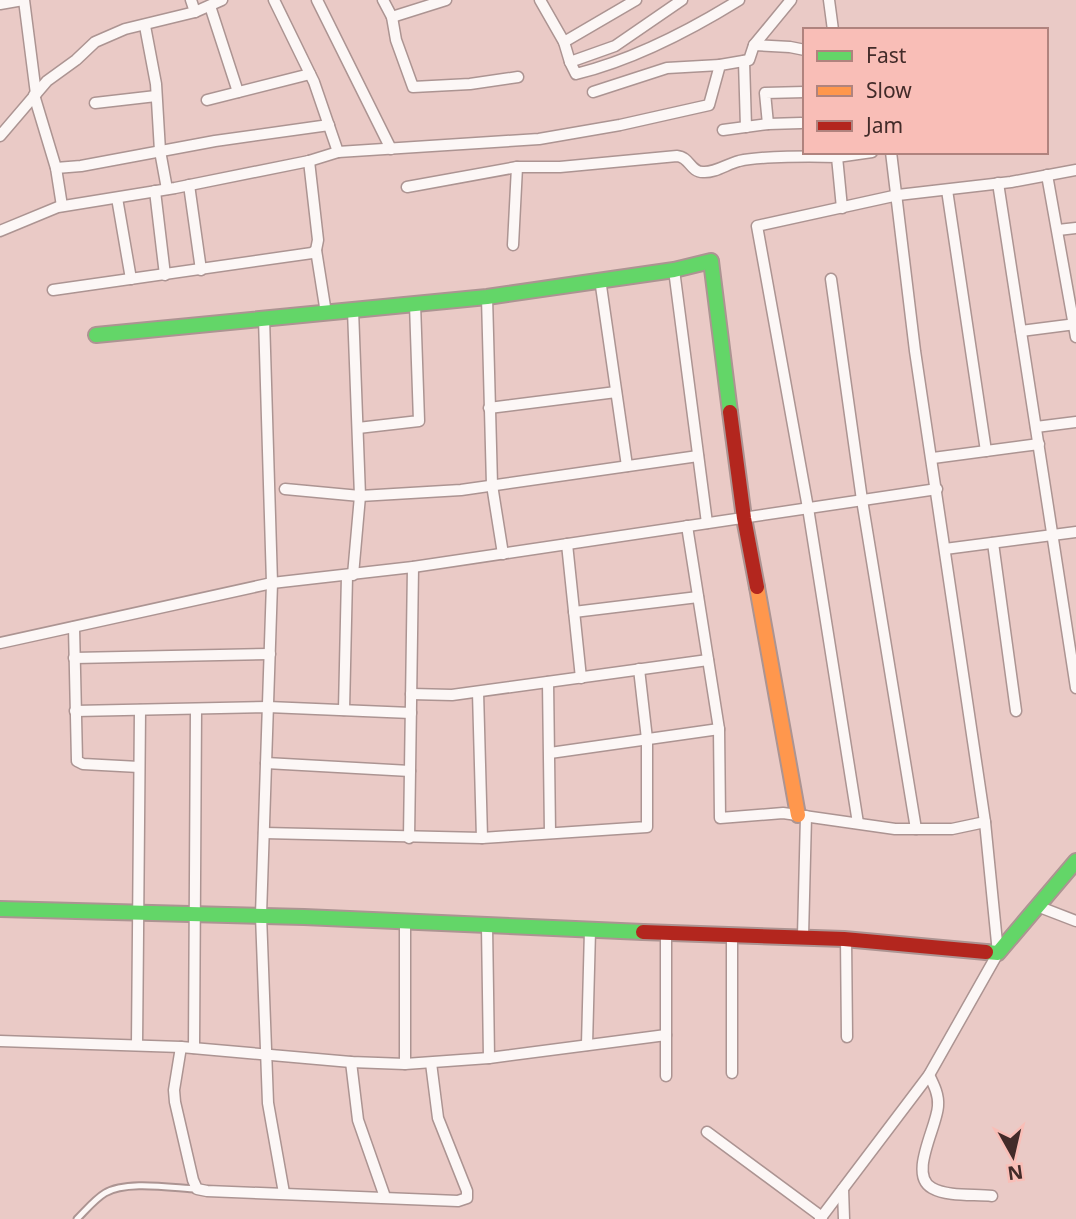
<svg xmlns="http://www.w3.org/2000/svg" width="1076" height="1219" viewBox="0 0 1076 1219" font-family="'Noto Sans',sans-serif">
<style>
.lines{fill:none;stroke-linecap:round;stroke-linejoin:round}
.lane-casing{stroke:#ac9492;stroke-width:9}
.street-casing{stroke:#ac9492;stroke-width:13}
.fast-casing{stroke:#ac9492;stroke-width:18}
.slow-casing{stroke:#ac9492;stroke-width:18}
.jam-casing{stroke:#ac9492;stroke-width:18}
.lane{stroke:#fcf7f6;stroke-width:5}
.street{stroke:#fcf7f6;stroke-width:10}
.fast{stroke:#63d668;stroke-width:14}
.slow{stroke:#ff974d;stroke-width:14}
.jam{stroke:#b3261e;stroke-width:14}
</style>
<rect width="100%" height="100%" fill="#eacac6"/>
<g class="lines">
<defs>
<path id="lane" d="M77,1219C86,1210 95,1199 105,1193C126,1180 173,1188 197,1189"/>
<g id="street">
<polyline points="24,0 36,94"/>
<polyline points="191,0 195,12"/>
<polyline points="274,0 314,82 338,152"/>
<polyline points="317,0 391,149"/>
<polyline points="383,0 392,17 396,40 413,87 470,84 518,77"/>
<path d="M540,0L564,42L570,62L576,74C633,60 689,31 739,0"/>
<polyline points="829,0 833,30"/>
<polyline points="0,4 23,0"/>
<polyline points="210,6 238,92"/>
<polyline points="392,17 446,0"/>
<polyline points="145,26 156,84 160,151 167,189"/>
<polyline points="564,42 636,0"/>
<polyline points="754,45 790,47 805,50"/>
<polyline points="744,61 746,127"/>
<polyline points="570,62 615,46 682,0"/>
<polyline points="593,92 667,68 720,65"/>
<polyline points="34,95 56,168 62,206"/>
<polyline points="207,100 310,74"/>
<polyline points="95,103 156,96"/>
<polyline points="768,124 765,93 805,92"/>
<polyline points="723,130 768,124 801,123"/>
<polyline points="0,136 47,81 76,60 95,42 125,29 195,12 222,0"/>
<polyline points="838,152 837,157 872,152"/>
<polyline points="56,168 81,166 215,141 329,125"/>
<polyline points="1047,175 1076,337"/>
<polyline points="998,183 1076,688"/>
<polyline points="189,185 201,270"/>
<path d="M407,187L517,167H560L677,156C690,157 690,172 703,172C715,173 727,164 739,161C762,156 813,156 837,157L842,208"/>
<polyline points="947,190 986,451"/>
<polyline points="155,191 165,275"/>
<polyline points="117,198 131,279"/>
<polyline points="1058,230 1076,228"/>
<polyline points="0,231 58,207 175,188 309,161 338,152 539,139 620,125 709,105 720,65 749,60 754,45 791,0"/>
<polyline points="513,245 517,167"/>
<polyline points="316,250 326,313"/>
<polyline points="674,270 707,523"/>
<polyline points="600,279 627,466"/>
<polyline points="831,279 862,500 916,829"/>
<polyline points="53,290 312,253 316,250 318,240 309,161"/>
<polyline points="487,297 492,485 503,554"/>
<polyline points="264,318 272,583 261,915 268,1103 284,1193"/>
<polyline points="1021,331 1076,324"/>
<polyline points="489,408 616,392"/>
<polyline points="1036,427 1076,422"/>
<polyline points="358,428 419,421 415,304"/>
<polyline points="933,458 1039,444"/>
<polyline points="285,489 360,496 461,490 698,456"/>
<polyline points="687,526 719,729 720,818 783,813 895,829 952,829 985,822"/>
<polyline points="993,543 1016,711"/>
<polyline points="567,544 581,678"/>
<polyline points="945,549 1076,532"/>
<polyline points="353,575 360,496 353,310"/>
<polyline points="574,612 698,597"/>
<polyline points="74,627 77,761 83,764 139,767"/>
<polyline points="0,643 272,583 413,567 937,489"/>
<polyline points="74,658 270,654"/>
<polyline points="548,682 550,833"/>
<polyline points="478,692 482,838"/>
<polyline points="411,694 452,695 708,660"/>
<polyline points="344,710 347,576"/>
<polyline points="75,711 268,707 411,713"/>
<polyline points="550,753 719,729"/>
<polyline points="266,763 410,771"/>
<polyline points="858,823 808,508 757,226 898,195 1011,182 1076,170"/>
<polyline points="264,833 482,838 647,827 647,739 639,669"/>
<polyline points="409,838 413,567"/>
<polyline points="1037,906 1076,921"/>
<polyline points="405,921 405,1064"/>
<polyline points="487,926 489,1058"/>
<polyline points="732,934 732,1073"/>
<polyline points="803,936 806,816"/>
<polyline points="846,938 847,1037"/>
<polyline points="0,1041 181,1047 351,1062 405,1064 489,1058 666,1035"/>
<polyline points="137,1045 140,710"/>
<polyline points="587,1045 590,930"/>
<polyline points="181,1047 174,1090 175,1102 193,1180 197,1189 207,1191 458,1201 467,1198 467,1191 438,1118 431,1063"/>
<polyline points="194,1048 196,709"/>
<polyline points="351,1062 358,1120 385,1197"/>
<path d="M929,1075C934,1085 939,1095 938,1106C937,1127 908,1175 932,1188C948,1197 974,1194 992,1196"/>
<polyline points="666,1076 666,931"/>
<polyline points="707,1132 822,1217"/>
<polyline points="843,1189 844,1219"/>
<polyline points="820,1219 929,1075 998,953 985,822 915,351 891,152"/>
</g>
<g id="fast">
<polyline points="96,335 487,297 674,270 711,261 730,412"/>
<polyline points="0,909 304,917 643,932"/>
<polyline points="986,952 998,953 1076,861"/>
</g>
<polyline id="slow" points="757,587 798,815"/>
<g id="jam">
<polyline points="730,412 744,518 757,587"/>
<polyline points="643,932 844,939 986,952"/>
</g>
</defs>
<use href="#lane" class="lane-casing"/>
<use href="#street" class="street-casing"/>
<use href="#fast" class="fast-casing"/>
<use href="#slow" class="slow-casing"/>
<use href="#jam" class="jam-casing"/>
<use href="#lane" class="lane"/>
<use href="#street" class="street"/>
<use href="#fast" class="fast"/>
<use href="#slow" class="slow"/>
<use href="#jam" class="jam"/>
</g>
<rect x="803" y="28" width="245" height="126" fill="#f9beb7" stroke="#b0837e" stroke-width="2"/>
<rect x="817" y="51" width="35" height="10" fill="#63d668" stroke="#b0837e" stroke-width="2"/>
<text x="866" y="63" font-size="21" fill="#422b29">Fast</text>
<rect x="817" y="86" width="35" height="10" fill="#ff974d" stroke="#b0837e" stroke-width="2"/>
<text x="866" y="98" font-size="21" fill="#422b29">Slow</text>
<rect x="817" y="121" width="35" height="10" fill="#b3261e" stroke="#b0837e" stroke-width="2"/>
<text x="866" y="133" font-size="21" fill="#422b29">Jam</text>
<g transform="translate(1013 1156) rotate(172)" stroke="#f9beb7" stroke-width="5" paint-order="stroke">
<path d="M0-5L12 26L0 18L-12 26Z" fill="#422b29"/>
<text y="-10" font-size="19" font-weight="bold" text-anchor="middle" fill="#422b29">N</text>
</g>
</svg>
